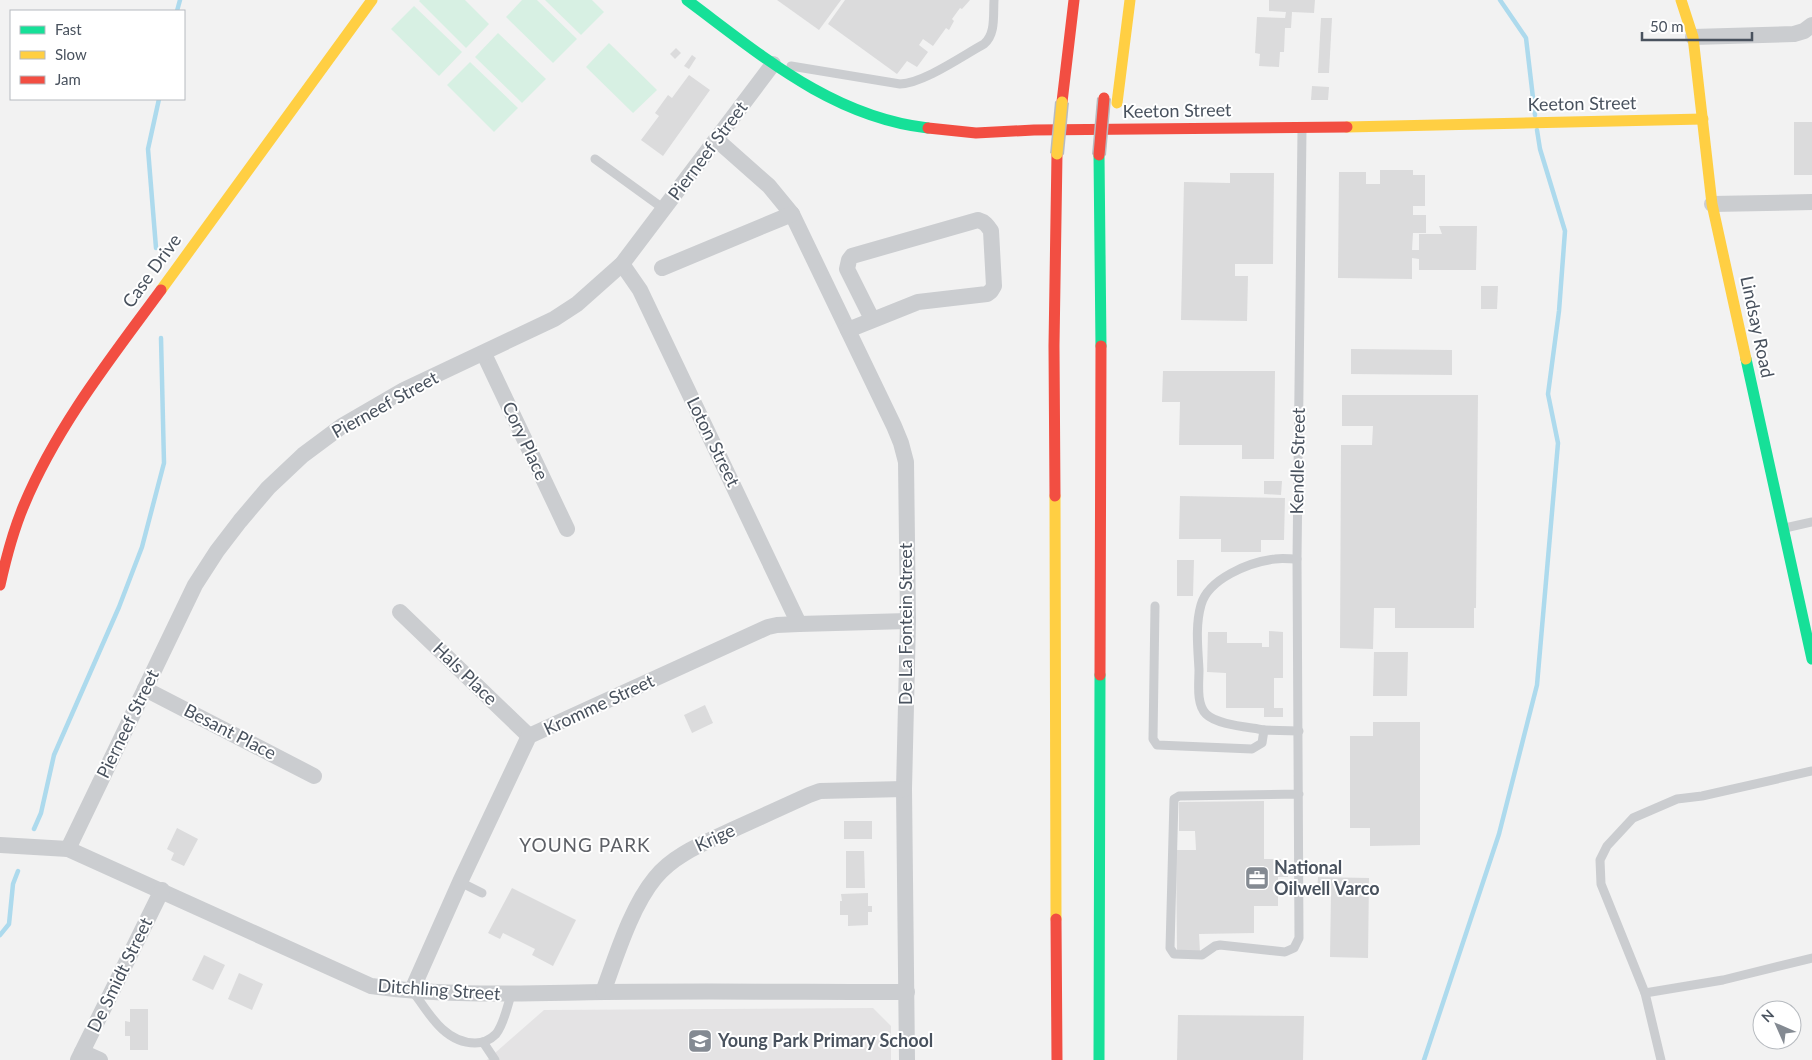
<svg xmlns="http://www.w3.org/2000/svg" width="1812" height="1060" viewBox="0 0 1812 1060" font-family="Lato,sans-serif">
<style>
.education{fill:#e4e3e4}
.green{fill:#d7f0e3}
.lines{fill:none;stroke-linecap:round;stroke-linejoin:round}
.stream{stroke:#addaed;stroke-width:4.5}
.building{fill:#dbdbdc}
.lane{stroke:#cbcdd0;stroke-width:9}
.street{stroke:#cbcdd0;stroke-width:16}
.fast{stroke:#16e098;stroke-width:11}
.slow{stroke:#ffcf43;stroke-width:11}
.jam{stroke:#f24e42;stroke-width:11}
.slow-bridge-casing{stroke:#b7bbc1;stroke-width:14;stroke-linecap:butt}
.jam-bridge-casing{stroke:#b7bbc1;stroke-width:14;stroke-linecap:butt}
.slow-bridge{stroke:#ffcf43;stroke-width:11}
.jam-bridge{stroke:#f24e42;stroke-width:11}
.labels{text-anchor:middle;stroke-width:4;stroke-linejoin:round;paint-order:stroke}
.street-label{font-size:18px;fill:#49525e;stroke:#fff}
.poi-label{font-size:18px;font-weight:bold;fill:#49525e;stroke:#fff;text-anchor:start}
.neighbourhood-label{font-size:19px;letter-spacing:1px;fill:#5d6066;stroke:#fff}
</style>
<rect width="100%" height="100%" fill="#f2f2f2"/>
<polygon class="education" points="873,1008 891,1026 891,1060 487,1060 544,1010"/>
<g class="green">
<polygon points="420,0 465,0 489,24 466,48 419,1"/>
<polygon points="522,0 537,0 577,39 553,63 506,17"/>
<polygon points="545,0 592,0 604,12 581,35"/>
<polygon points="414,6 462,52 439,76 391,29"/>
<polygon points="498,33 546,79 522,103 475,57"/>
<polygon points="609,43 657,90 633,113 586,67"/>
<polygon points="470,62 518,108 494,132 447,85"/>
</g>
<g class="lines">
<g class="stream">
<polyline points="1500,0 1526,38 1535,115"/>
<polyline points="177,11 180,0"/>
<polyline points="156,248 148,149 159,99"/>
<polyline points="34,829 41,813 54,755 119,607 142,547 164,463 161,338"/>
<polyline points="0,935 9,924 13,884 18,871"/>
<polyline points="1424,1060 1499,834 1537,685 1558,443 1548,394 1559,311 1565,231 1540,149 1537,130"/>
</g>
</g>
<g class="building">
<polygon points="777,0 841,0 819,30"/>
<polygon points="845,0 970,0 962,9 960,8 952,19 954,21 949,30 946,28 933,46 923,39 919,45 928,52 917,67 907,61 897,74 828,24"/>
<polygon points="1269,0 1315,0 1314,13 1292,12 1291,28 1285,28 1284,52 1280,52 1279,67 1259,66 1260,54 1255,53 1257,17 1285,18 1286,12 1269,11"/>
<polygon points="1321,18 1332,18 1329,73 1318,73"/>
<polygon points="676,48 681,53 675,59 670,54"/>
<polygon points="692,55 696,58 689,69 684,66"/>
<polygon points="689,75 710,90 663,156 641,140 659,116 655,113 668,95 672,98"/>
<polygon points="1312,86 1329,87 1328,100 1311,100"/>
<rect x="1794" y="122" width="18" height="53"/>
<polygon points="1380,170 1413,170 1413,175 1425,175 1425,206 1413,206 1413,215 1426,215 1426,233 1413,233 1412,250 1419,250 1419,234 1442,234 1439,226 1477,226 1476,270 1419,270 1419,259 1412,258 1412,279 1338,278 1339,172 1366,172 1366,184 1380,184"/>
<polygon points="1230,173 1274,173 1273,264 1235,264 1235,276 1248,276 1247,321 1181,320 1184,182 1230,183"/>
<polygon points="1481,286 1498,286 1497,309 1481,309"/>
<polygon points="1351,349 1452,350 1452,375 1351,374"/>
<polygon points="1163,371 1275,371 1274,459 1242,459 1242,445 1179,445 1180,402 1162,402"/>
<polygon points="1342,395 1478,395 1476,608 1474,608 1474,628 1395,628 1395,608 1374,608 1373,649 1340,648 1341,445 1372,445 1373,426 1342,426"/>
<polygon points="1264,481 1282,481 1281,495 1264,494"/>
<polygon points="1180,496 1285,498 1284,540 1261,540 1261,552 1221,552 1221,539 1179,539"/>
<polygon points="1177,560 1194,560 1193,596 1177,596"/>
<polygon points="1269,631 1283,632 1283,678 1274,678 1274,708 1283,708 1283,717 1264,717 1264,708 1226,708 1226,673 1207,672 1208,632 1227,632 1227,643 1262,643 1262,647 1269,647"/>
<polygon points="1374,652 1408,652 1407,696 1373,696"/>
<polygon points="705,705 713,723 692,733 684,715"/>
<polygon points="1373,722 1420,722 1420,845 1370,846 1370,828 1350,828 1350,736 1373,736"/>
<polygon points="1264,801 1264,859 1281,859 1281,866 1288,866 1288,877 1278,877 1278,906 1254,906 1254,933 1199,934 1200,952 1177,952 1176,850 1196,850 1195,831 1179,831 1179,802"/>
<rect x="844" y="821" width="28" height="18"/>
<polygon points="177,828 198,839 184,866 171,860 174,853 167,849"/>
<polygon points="846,851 864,851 865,888 846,888"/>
<polygon points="1318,877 1369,878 1368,958 1330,957 1331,893 1317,893"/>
<polygon points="512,888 576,920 553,966 532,955 535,949 503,933 500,939 488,933"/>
<polygon points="868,893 868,906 872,906 872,912 868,912 868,925 848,926 848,915 840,915 840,901 842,901 841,894"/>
<polygon points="204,955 225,965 213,990 192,980"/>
<polygon points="239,973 263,984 252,1010 228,999"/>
<polygon points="130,1009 148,1009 148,1050 130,1050 130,1036 125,1036 125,1021 130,1022"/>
<polygon points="1178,1015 1304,1016 1303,1060 1177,1060"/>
</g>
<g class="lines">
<g class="lane">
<path d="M791,66L900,84C924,83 962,56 984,44C996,34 993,15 994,0"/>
<polyline points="595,159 664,209"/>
<polyline points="1785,528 1812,522"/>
<polyline points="1155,606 1153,739 1157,745 1252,749 1262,743 1264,730 1299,731"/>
<path d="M1264,730C1249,727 1217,725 1206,714C1196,704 1199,683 1199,670C1198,649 1195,626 1201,605C1208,579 1249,562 1275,559C1282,558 1290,559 1297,559"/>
<polyline points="1299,794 1179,796 1174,799 1170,948 1174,954 1202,955 1215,946 1220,945 1285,952 1294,948 1299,938 1297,559 1302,130"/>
<polyline points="460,882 482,893"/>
<path d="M412,990C428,1012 444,1043 475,1043C482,1043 490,1040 496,1034C504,1024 507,1007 511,995"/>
<polyline points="1645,993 1723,980 1812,958"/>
<polyline points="483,1042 495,1060"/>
<polyline points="1661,1060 1645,993 1601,884 1600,860 1607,846 1633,818 1677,799 1702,796 1812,771"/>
</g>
<g class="street">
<polyline points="1693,37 1794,34 1804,31 1812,25"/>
<polyline points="717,140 769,186 792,214 894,426 901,443 906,462 908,621 904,789 907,1060"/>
<polyline points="1712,204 1812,202"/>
<polyline points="622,264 640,290 799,624"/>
<polyline points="662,268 792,214"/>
<path d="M848,330L918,302L987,294L991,291L994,286L991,231C987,225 985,222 978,220L852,256L849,260L847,269L872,319"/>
<polyline points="484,354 567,529"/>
<polyline points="400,612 529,736"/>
<polyline points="145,689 314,776"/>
<path d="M0,845L68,849L371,986C448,997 527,993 605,992C705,991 806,992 907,992"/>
<polyline points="68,849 195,585 217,551 240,521 268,488 303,455 342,426 404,390 554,319 577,304 622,264 773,64"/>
<polyline points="412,990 460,882 529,736 768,627 777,625 799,624 908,621"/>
<path d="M603,992C616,957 631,907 655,878C674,854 705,843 732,830C758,818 783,807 809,795L820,791L904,789"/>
<polyline points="82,1052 100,1060"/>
<polyline points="78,1060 162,890"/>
</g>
<g class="fast">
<path d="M687,0C761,55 832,117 928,128"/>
<polyline points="1099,155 1101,346"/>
<polyline points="1746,359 1812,659"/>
<polyline points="1099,1060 1100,675"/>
</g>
<g class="slow">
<polyline points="1681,0 1693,37 1712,204 1746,359"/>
<polyline points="1117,103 1130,0"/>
<polyline points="1347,127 1703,119"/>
<polyline points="161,290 372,0"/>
<polyline points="1055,496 1056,919"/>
</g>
<g class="jam">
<polyline points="1062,102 1074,0"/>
<polyline points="928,128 976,133 1034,130 1347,127"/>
<polyline points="1055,496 1054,346 1057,154"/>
<path d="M0,585C6,558 13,531 24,505C57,426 111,358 161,290"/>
<polyline points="1100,675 1101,346"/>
<polyline points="1056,919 1057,1060"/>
</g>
<defs>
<polyline id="slow-bridge" points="1057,154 1062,102"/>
<polyline id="jam-bridge" points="1099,155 1104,98"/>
</defs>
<use href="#slow-bridge" class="slow-bridge-casing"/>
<use href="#jam-bridge" class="jam-bridge-casing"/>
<use href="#slow-bridge" class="slow-bridge"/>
<use href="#jam-bridge" class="jam-bridge"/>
</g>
<defs>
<symbol id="office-square" viewBox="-11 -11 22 22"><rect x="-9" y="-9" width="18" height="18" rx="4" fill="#848a92" stroke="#fff"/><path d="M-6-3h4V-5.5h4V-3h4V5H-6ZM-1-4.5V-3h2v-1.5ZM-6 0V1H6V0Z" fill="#fff"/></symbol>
<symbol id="school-square" viewBox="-11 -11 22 22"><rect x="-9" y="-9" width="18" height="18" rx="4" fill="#848a92" stroke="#fff"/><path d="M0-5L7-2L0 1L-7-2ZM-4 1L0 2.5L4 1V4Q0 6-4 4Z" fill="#fff"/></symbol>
</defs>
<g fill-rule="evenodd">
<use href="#office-square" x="1243" y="864" width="28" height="28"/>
<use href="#school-square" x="686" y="1027" width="28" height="28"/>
</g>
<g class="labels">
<g class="street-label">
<text transform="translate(1582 104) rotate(-1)" y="6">Keeton Street</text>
<text transform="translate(1177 111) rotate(-1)" y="6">Keeton Street</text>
<text transform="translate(708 151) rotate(-53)" y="6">Pierneef Street</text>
<text transform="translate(152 271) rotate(-54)" y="6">Case Drive</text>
<text transform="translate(1757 327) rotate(78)" y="6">Lindsay Road</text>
<text transform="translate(385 405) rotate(-29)" y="6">Pierneef Street</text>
<text transform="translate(525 441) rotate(65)" y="6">Cory Place</text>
<text transform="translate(713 442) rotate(64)" y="6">Loton Street</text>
<text transform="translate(1298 461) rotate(-89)" y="6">Kendle Street</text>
<text transform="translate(906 624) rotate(-90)" y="6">De La Fontein Street</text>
<text transform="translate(465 674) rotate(44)" y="6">Hals Place</text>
<text transform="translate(599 705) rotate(-25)" y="6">Kromme Street</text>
<text transform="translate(128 724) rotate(-64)" y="6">Pierneef Street</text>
<text transform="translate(230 732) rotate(27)" y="6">Besant Place</text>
<text transform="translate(715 838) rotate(-25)" y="6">Krige</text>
<text transform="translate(120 975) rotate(-64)" y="6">De Smidt Street</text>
<text transform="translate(439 990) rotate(4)" y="6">Ditchling Street</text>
</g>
<g class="poi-label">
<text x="1274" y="874">National<tspan x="1274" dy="21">Oilwell Varco</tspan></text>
<text x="718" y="1047">Young Park Primary School</text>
</g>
<g class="neighbourhood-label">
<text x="585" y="852">YOUNG PARK</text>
</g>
</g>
<rect x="10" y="10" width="175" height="90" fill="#ffffff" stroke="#b6babf"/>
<rect x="20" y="26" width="25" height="8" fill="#16e098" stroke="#b6babf"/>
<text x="55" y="35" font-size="15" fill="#49525e">Fast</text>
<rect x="20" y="51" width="25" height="8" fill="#ffcf43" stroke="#b6babf"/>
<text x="55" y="60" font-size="15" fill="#49525e">Slow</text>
<rect x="20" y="76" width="25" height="8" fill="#f24e42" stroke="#b6babf"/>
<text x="55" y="85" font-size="15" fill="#49525e">Jam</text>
<g transform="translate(1777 1025) rotate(315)"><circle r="24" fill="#ffffff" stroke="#b6babf"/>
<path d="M0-4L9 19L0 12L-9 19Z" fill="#848a92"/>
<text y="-8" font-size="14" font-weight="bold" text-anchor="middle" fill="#49525e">N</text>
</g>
<path d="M1642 32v8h110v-8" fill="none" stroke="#49525e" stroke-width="2.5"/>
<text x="1650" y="32" font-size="15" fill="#49525e" stroke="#ffffff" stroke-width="4" paint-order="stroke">50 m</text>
</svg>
